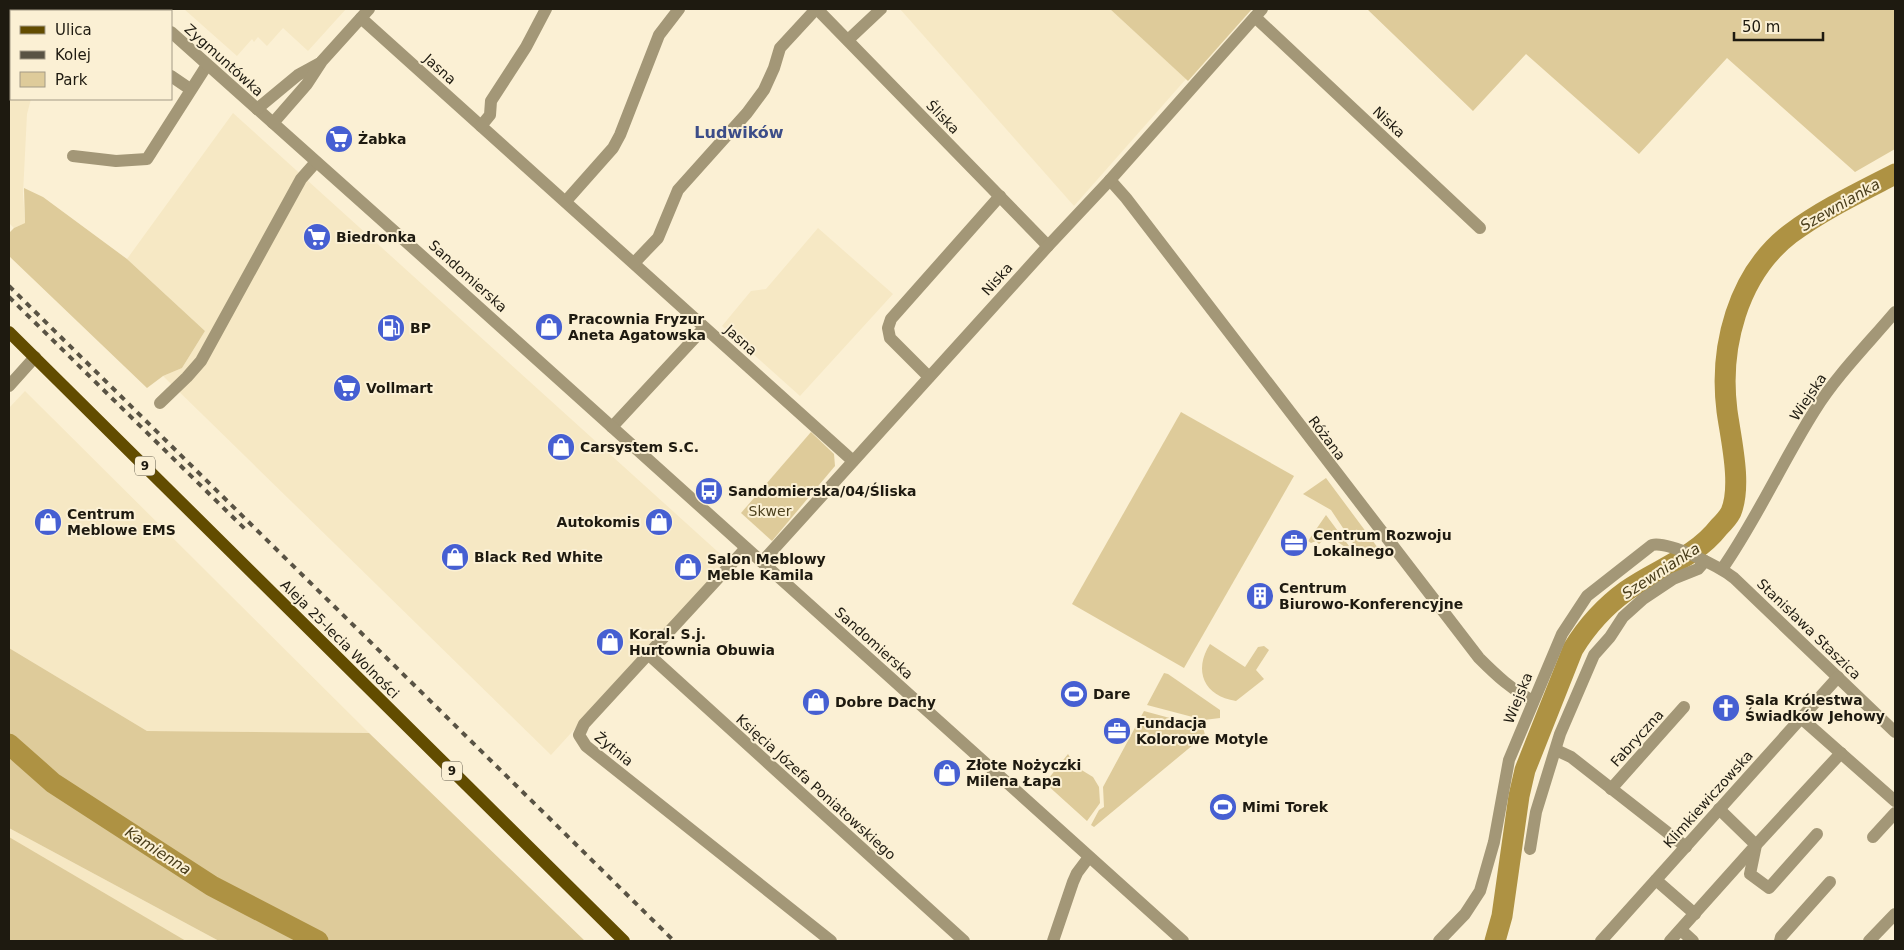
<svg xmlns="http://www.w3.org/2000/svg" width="1904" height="950" viewBox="0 0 1904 950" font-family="'DejaVu Sans',sans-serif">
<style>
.built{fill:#f6e8c4}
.green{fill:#decb9a}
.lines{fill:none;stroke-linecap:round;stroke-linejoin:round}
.river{stroke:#ae9243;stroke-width:21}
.minor{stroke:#a39777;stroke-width:12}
.tertiary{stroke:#a39777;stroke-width:12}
.primary{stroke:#624c00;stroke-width:12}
.rail{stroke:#595344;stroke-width:4;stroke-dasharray:6 6;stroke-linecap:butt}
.labels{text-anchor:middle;stroke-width:4;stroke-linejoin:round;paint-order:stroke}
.shield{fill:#fbf0d4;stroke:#605a4b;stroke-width:1}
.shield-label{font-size:12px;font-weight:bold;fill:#1e1a10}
.street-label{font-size:14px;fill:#1e1a10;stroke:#fbf0d4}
.poi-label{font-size:14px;font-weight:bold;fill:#1e1a10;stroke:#fbf0d4;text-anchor:start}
.park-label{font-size:14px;fill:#4c401d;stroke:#fbf0d4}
.water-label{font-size:15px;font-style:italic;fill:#493d1a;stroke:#fbf0d4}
.quarter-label{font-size:16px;font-weight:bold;fill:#3c4d88;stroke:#fbf0d4}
</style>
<rect width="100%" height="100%" fill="#fbf0d4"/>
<g class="built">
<polygon points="184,9 346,9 308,51 283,28 267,46 258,37 254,42 252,39 237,56"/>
<polygon points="900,9 1110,9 1186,79 1074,206"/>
<polygon points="9,83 11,84 11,99 31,99 27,114 23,194 25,223 14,228 9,223"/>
<polygon points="233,113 728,561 551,755 163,376 182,368 205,331 127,259"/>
<polygon points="818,228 893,294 800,396 722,326 751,291 766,289"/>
<polygon points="25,391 369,733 147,731 9,648 9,408"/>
<polygon points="9,828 219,941 9,941"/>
</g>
<g class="green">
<polygon points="1110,9 1252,9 1188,81"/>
<polygon points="1367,9 1895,9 1895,149 1855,172 1727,58 1639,154 1526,54 1473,111"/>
<polygon points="24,188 43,197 127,259 205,331 182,368 163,376 147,388 9,256 9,233 14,228 25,223"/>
<polygon points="1181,412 1294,476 1184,668 1072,604"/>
<polygon points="811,432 834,454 835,466 772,541 741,513"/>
<polygon points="1326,478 1378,548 1375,554 1365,558 1352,552 1355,546 1331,510 1303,494"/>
<polygon points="1326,515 1349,546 1345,547 1332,538 1336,536 1331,532 1319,544 1316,541 1311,543 1308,541"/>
<path d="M1210,644L1245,667L1258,647L1264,646L1269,650L1256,670L1264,679L1236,701C1204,696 1193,671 1210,644Z"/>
<polygon points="9,648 147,731 369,733 585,941 219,941 9,828"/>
<polygon points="1164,673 1168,674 1220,710 1220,718 1204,720 1147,705"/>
<polygon points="1144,711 1203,727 1205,735 1094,827 1091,825 1099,810 1104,807 1103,787"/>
<polygon points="1068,754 1075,766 1093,777 1099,787 1100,803 1087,821 1045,783"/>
<polygon points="9,837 186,941 9,941"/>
</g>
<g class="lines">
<g class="river">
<polyline points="9,744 53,783 212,886 318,941"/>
<path d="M1495,941L1502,916L1519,796L1525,770L1573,649C1587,626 1604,607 1626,591C1657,569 1695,558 1719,527C1723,523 1728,518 1731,512C1742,485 1731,440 1727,411C1719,348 1737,275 1790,234C1822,210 1860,192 1895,174"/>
</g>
<g class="minor">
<polyline points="817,9 1048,246"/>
<polyline points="42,11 43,9"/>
<polyline points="1255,17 1480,228"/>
<polyline points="361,18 853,461"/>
<polyline points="848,40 881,9"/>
<polyline points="171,76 190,89"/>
<polyline points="11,84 11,82"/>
<polyline points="481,126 490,115 491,101 526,47 546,9"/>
<polyline points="73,156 116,161 147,159 207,65"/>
<path d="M1110,180L1126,198L1479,658C1496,675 1512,690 1533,701"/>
<polyline points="566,201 613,148 620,135 659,35 679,9"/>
<polyline points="634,263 658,238 678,190 747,113 764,90 774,68 780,48 816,9"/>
<polyline points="929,377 890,338 888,328 891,319 1000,196"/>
<polyline points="9,386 35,357"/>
<polyline points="160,403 187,377 201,361 301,179 316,162"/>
<polyline points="612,427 704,328"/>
<polyline points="746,548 584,724 579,735 586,746 831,941"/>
<polyline points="762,562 1048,246 1110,180 1262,9"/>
<path d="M1722,569C1757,519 1782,462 1815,410C1837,375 1868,344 1895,312"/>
<polyline points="648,654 964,941"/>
<polyline points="1801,718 1895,801"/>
<polyline points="1556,750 1571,757 1686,847"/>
<polyline points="1611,789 1684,707"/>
<polyline points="1817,834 1769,888 1750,874 1756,845 1841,753"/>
<polyline points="1873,837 1895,813"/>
<polyline points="1530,849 1536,812 1560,734 1594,655 1610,637 1623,617 1643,599 1673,579 1698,569 1705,561"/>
<polyline points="1656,880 1695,914"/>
<polyline points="1681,930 1693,941"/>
<polyline points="1053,941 1073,882 1077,873 1089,857"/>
<path d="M1439,941L1465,914L1480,891L1494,842L1509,760L1562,634L1587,596L1652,545C1669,541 1720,567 1734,578L1895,732"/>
<polyline points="1601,941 1838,677"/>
<polyline points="1670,941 1756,845 1719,809"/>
<polyline points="1780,941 1781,937 1830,882"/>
<polyline points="1869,941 1895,914"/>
</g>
<g class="tertiary">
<polyline points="147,9 149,11"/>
<polyline points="171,32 422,256 1183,941"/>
<polyline points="257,109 298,75 320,63"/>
<polyline points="273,123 307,84 322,61 369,9"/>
</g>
<polyline class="primary" points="9,332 624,941"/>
<g class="rail">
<polyline points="9,286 674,941"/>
<polyline points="9,297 248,532"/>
</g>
</g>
<defs>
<symbol id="supermarket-disc" viewBox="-11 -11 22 22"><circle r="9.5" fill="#465fd2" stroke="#fbf0d4"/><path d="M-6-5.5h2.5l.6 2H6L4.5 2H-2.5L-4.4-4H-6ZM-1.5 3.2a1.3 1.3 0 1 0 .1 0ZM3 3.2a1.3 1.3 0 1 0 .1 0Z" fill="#fff"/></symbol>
<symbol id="shop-disc" viewBox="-11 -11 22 22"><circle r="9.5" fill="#465fd2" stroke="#fbf0d4"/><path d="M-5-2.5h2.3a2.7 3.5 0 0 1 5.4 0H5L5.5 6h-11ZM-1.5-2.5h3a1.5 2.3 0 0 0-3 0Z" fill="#fff"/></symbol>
<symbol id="fuel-disc" viewBox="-11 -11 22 22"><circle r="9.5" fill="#465fd2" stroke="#fbf0d4"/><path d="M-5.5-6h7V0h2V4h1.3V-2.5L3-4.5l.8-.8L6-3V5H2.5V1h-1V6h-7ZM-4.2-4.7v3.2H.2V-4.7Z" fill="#fff"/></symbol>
<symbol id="bus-disc" viewBox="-11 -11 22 22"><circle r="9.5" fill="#465fd2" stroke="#fbf0d4"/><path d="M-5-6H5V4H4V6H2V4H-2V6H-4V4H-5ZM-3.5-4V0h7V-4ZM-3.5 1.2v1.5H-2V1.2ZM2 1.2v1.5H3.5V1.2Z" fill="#fff"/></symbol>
<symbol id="office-disc" viewBox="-11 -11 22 22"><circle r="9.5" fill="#465fd2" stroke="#fbf0d4"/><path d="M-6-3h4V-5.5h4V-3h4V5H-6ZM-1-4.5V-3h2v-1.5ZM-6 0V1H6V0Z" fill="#fff"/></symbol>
<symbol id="building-disc" viewBox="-11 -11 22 22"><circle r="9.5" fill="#465fd2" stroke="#fbf0d4"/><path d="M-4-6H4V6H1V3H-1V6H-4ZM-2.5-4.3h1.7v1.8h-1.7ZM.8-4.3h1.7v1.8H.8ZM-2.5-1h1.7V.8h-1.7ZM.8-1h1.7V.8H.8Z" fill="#fff"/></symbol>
<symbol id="stadium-disc" viewBox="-11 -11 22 22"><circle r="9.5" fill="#465fd2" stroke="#fbf0d4"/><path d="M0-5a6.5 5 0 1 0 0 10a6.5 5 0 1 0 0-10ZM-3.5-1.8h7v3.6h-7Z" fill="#fff"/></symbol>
<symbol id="church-disc" viewBox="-11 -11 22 22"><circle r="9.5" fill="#465fd2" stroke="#fbf0d4"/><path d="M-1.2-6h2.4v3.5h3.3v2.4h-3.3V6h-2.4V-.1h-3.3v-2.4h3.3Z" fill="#fff"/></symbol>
</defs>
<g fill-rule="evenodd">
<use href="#supermarket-disc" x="323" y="123" width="32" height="32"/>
<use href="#supermarket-disc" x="301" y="221" width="32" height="32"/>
<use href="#shop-disc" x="533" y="311" width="32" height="32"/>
<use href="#fuel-disc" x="375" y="312" width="32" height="32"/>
<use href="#supermarket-disc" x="331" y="372" width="32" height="32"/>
<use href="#shop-disc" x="545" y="431" width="32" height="32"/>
<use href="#bus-disc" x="693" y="475" width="32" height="32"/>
<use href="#shop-disc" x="32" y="506" width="32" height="32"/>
<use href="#shop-disc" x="643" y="506" width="32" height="32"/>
<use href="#office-disc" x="1278" y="527" width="32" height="32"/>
<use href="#shop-disc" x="439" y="541" width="32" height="32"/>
<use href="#shop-disc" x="672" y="551" width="32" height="32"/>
<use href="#building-disc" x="1244" y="580" width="32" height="32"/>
<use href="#shop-disc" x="594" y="626" width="32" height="32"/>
<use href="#stadium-disc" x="1058" y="678" width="32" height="32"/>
<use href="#shop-disc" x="800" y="686" width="32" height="32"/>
<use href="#church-disc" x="1710" y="692" width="32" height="32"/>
<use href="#office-disc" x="1101" y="715" width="32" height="32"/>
<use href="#shop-disc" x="931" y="757" width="32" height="32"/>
<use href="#stadium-disc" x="1207" y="791" width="32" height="32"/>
</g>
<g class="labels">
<g class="shield">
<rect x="135" y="456.5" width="20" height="19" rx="4"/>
<rect x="442" y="761.5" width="20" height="19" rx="4"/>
</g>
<g class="shield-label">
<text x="145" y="470">9</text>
<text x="452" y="775">9</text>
</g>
<g class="street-label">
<text transform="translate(224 60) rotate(42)" y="5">Zygmuntówka</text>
<text transform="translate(440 69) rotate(42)" y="5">Jasna</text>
<text transform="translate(943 117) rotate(46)" y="5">Śliska</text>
<text transform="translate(1389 122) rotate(43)" y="5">Niska</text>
<text transform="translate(468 276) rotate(42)" y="5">Sandomierska</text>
<text transform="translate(997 279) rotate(-48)" y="5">Niska</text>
<text transform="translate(741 340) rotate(42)" y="5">Jasna</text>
<text transform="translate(1808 397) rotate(-56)" y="5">Wiejska</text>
<text transform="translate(1327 438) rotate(53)" y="5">Różana</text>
<text transform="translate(1809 629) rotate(44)" y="5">Stanisława Staszica</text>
<text transform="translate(340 639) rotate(45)" y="5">Aleja 25-lecia Wolności</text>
<text transform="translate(874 643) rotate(42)" y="5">Sandomierska</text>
<text transform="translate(1518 698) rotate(-68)" y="5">Wiejska</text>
<text transform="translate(1637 738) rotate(-48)" y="5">Fabryczna</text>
<text transform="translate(614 749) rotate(39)" y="5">Żytnia</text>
<text transform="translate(816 787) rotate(42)" y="5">Księcia Józefa Poniatowskiego</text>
<text transform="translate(1708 799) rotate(-48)" y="5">Klimkiewiczowska</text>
</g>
<g class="poi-label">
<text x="358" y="144">Żabka</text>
<text x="336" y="242">Biedronka</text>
<text x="568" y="324">Pracownia Fryzur<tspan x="568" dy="16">Aneta Agatowska</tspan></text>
<text x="410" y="333">BP</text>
<text x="366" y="393">Vollmart</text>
<text x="580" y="452">Carsystem S.C.</text>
<text x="728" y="496">Sandomierska/04/Śliska</text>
<text x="67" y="519">Centrum<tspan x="67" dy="16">Meblowe EMS</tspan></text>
<text x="640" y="527" text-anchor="end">Autokomis</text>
<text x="1313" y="540">Centrum Rozwoju<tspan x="1313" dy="16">Lokalnego</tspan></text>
<text x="474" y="562">Black Red White</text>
<text x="707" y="564">Salon Meblowy<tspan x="707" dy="16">Meble Kamila</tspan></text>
<text x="1279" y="593">Centrum<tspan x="1279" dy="16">Biurowo-Konferencyjne</tspan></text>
<text x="629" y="639">Koral. S.j.<tspan x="629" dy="16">Hurtownia Obuwia</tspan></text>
<text x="1093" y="699">Dare</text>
<text x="1745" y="705">Sala Królestwa<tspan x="1745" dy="16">Świadków Jehowy</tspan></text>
<text x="835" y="707">Dobre Dachy</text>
<text x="1136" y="728">Fundacja<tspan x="1136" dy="16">Kolorowe Motyle</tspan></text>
<text x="966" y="770">Złote Nożyczki<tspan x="966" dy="16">Milena Łapa</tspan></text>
<text x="1242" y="812">Mimi Torek</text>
</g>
<g class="park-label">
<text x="770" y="516">Skwer</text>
</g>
<g class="water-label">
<text transform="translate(1840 205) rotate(-30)" y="5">Szewnianka</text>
<text transform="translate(1661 571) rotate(-33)" y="5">Szewnianka</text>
<text transform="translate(158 851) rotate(33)" y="5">Kamienna</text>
</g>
<g class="quarter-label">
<text x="739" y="138">Ludwików</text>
</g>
</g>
<rect width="1904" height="950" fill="none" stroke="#1e1a10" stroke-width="20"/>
<rect x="10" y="10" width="162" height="90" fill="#fbf0d4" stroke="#a39a86"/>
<rect x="20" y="26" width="25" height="8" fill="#624c00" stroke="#a39a86"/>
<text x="55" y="35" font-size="15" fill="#1e1a10">Ulica</text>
<rect x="20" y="51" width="25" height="8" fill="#595344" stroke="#a39a86"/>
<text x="55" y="60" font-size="15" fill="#1e1a10">Kolej</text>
<rect x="20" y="72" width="25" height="15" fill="#decb9a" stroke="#a39a86"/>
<text x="55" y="85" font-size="15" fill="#1e1a10">Park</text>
<path d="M1734 32v8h89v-8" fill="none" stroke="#1e1a10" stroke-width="2.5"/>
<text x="1742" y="32" font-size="15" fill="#1e1a10" stroke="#fbf0d4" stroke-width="4" paint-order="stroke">50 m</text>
</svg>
